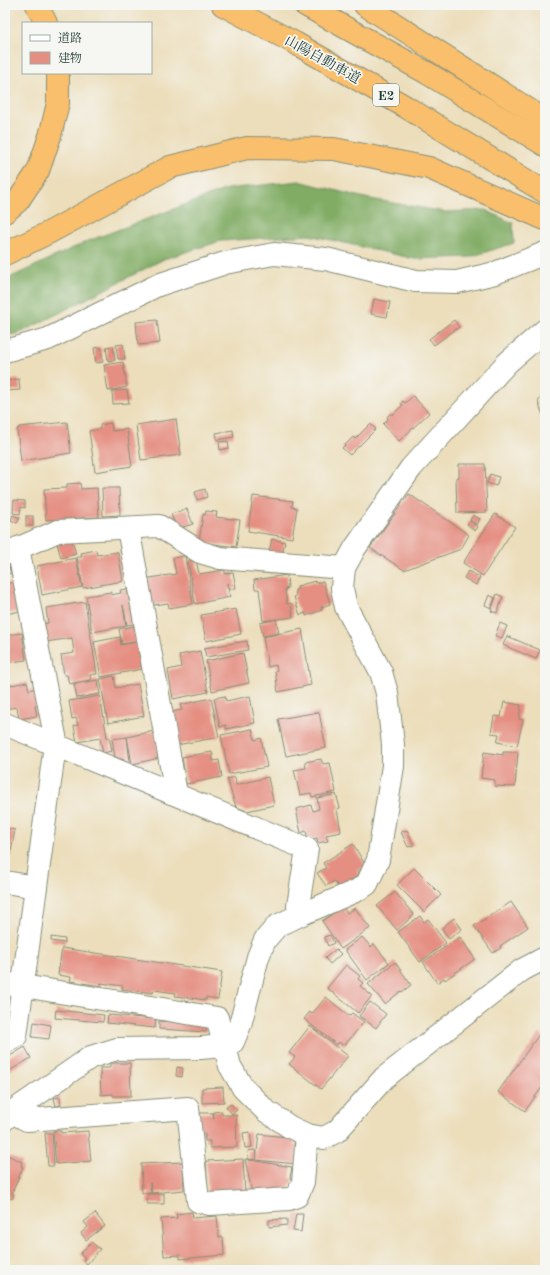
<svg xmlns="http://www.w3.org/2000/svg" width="550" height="1275" viewBox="0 0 550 1275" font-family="'Old Standard TT','Noto Serif JP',serif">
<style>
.forest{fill:#80ac63;stroke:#50744c}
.building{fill:#e58f82}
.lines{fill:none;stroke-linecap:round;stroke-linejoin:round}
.minor-casing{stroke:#868e78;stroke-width:24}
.highway-casing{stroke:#868e78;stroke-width:24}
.minor{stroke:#fff;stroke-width:22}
.highway{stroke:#f9bf6c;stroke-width:22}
.labels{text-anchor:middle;stroke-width:3.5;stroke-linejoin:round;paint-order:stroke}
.shield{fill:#f6f6f2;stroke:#60746d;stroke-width:1}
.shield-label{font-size:13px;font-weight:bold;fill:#1f3d34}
.street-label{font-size:14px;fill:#1f3d34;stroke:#f6f6f2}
</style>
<rect width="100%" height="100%" fill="#f6f6f2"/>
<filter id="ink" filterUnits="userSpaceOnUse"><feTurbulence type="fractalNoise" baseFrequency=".025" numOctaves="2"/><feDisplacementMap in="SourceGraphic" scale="8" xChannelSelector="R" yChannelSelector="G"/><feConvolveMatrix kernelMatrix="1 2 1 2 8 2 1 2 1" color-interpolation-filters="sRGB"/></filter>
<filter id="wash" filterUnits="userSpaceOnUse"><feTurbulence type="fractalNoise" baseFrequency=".012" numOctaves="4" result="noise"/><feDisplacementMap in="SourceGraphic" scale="16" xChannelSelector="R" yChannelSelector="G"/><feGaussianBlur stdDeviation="0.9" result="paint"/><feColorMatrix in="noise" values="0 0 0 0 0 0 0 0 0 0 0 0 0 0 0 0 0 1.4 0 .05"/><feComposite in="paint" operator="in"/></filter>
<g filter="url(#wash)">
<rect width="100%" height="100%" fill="#ecdebb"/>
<polygon class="forest" points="299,181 365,198 445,212 485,210 513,223 514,243 470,257 415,259 309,235 221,241 164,259 20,333 5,336 5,280 88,241 227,189"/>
<g id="blocks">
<g class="building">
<polygon points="374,299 390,302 387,317 371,314"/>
<polygon points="157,320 160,343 138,345 136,322"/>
<polygon points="454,320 459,327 434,345 429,339"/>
<polygon points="123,344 125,359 118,359 116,345"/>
<polygon points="113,346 115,360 108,361 106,347"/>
<polygon points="101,347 103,362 96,363 94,348"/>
<polygon points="123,362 127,387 108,391 104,365"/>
<polygon points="19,379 20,390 5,391 5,381"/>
<polygon points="127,390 129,403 113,404 112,391"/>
<polygon points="545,392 545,419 542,413 538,402"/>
<polygon points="413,396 429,413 399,441 383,424 388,419 387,417 391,413 392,415 403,405 401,404 403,401 405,403"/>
<polygon points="176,419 181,455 141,460 136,425"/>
<polygon points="67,422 71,453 21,461 17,429 19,429 19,427"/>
<polygon points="111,423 112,431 127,429 132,466 95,472 89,431 100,429 100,425"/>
<polygon points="370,424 376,429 350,455 342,448 353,437 355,439"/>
<polygon points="233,430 234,437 217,440 216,433"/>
<polygon points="228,441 229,448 220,450 219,442"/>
<polygon points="459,464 485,464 487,512 457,513 456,478 459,477"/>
<polygon points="490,474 499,477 496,486 487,483"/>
<polygon points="80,483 81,489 97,488 99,517 46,520 44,489 67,488 67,484"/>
<polygon points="102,488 119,488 120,515 103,516"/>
<polygon points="205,489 207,497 197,500 195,492"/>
<polygon points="409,494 469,535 461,549 404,570 370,548"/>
<polygon points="253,496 293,501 292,507 297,508 292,538 248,531"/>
<polygon points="14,500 25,501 25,508 21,507 20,514 13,513"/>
<polygon points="187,509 193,524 177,529 171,514"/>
<polygon points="206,511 217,512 216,517 240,520 236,547 199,542 203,514 205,515"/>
<polygon points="495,514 515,527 483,576 463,563"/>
<polygon points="13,515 20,518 17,523 11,520"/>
<polygon points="473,515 480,519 477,525 470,520"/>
<rect x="26" y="516" width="7" height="10"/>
<polygon points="470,521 478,527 475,531 467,524"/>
<polygon points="272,539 285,542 282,554 269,551"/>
<polygon points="72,540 76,554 61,558 57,543"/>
<polygon points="96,550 97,555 118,552 123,581 83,588 77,557 82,557 81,553"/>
<polygon points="185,556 193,604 169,608 168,603 148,606 143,579 176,574 173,558"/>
<polygon points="76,558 82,587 42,595 37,566"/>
<polygon points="196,560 199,574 225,570 225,574 233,572 236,588 229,590 227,583 230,597 195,604 188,561"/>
<polygon points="9,566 11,573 5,575 5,567"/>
<polygon points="468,571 480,577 476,585 464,578"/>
<polygon points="287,575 288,588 285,589 287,604 291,603 293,617 263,621 259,589 255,589 254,580"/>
<polygon points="315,581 316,583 323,581 330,604 321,607 322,610 306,616 306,613 300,615 294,597 296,596 295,590 298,589 297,586"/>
<polygon points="15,582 21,611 5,614 5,584"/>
<polygon points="127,589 134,624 127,625 123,605 126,626 92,632 86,596 111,592 111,595 121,593 120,590"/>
<polygon points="497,594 503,597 497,613 491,611"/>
<polygon points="489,595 495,598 491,608 485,605"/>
<polygon points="85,602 97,674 90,675 91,680 69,684 67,675 64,675 61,655 74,653 72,638 46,642 43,624 48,623 46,608"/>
<polygon points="236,609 241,634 206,641 201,615"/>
<polygon points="276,619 279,633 263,636 260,623"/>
<polygon points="500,623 507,626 502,638 495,636"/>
<polygon points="134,626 137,642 122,644 119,629"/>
<polygon points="302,629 311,685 278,692 275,671 277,670 276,665 268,667 263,637"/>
<polygon points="22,633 26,660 5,663 5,635"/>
<polygon points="507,636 540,650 536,659 503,645"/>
<polygon points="120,637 121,645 137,642 142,669 101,677 94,642"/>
<polygon points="247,641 248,650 206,657 204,648"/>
<polygon points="200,651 208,692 173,699 168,670 181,667 179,655"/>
<polygon points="243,653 249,683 212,691 206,661"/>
<polygon points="114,676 116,688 138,684 144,716 108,723 100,679"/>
<polygon points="98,680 100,694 77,698 74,684"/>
<polygon points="27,682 29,690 37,688 40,705 35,706 37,716 19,719 17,707 5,709 5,686"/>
<polygon points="100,696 107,737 109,737 112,751 103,753 100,738 77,742 74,726 78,725 76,718 72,719 69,701"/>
<polygon points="225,696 226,701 250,696 255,723 226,729 226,725 220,727 214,698"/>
<polygon points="211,698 219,737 177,745 171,712 182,710 180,705"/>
<polygon points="504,702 521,705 519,719 523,720 517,746 497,742 499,734 491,733 494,716 501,717"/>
<polygon points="319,712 326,748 286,756 278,719"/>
<polygon points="252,729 255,740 261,738 267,767 229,774 221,735"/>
<polygon points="154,731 160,758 132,764 127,737"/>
<polygon points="127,737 130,762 115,757 112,739"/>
<polygon points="212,752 213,761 219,760 222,777 186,784 182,757"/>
<polygon points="484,752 503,755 503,752 518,752 515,787 495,786 495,780 481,778"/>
<polygon points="321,759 323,764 330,763 336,792 312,797 311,793 300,795 294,770 306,768 305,762"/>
<polygon points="235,777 236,785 268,777 274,805 247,811 236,807 227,779"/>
<polygon points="336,794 340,808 337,809 341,832 326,835 328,841 318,843 317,838 308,840 306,831 301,833 296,809 311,805 313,811 319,809 317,798"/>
<polygon points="5,828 15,830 10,857 5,856"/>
<polygon points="407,830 414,845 408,847 401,832"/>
<polygon points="353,844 366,866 357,871 359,875 339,888 334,881 326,886 317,873 326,868 323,863"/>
<polygon points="414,868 441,895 424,912 397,885"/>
<polygon points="395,892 414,915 397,930 377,906"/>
<polygon points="511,902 528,927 500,946 501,948 493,953 474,926"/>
<polygon points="343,907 347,913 355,908 370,928 341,949 322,921"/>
<polygon points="420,916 424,922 428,919 446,943 420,962 398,932"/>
<polygon points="454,918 462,929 449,939 442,928"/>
<polygon points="330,935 334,943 328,946 324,937"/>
<polygon points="51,937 65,939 65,943 51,941"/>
<polygon points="362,937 371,947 374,944 389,963 367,980 345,950"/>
<polygon points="460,937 475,959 445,980 444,978 437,983 423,962"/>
<polygon points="62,948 222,972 218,999 206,997 206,1000 175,996 176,993 154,990 153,993 122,989 123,986 101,983 101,986 70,981 71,977 58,975"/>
<polygon points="336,949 341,954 330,964 325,958"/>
<polygon points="395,962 411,985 402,992 401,991 385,1004 368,984"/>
<polygon points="346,965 360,976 358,979 363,983 360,986 372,996 358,1013 327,988"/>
<polygon points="326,997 349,1016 352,1013 364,1022 344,1046 339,1042 337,1045 304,1019 310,1012 312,1014"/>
<polygon points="370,1002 386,1014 376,1028 359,1016"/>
<polygon points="56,1010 104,1015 103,1022 55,1018"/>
<polygon points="108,1015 156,1019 155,1028 107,1023"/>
<polygon points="159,1021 207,1024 206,1032 159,1029"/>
<polygon points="34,1022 51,1025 49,1039 32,1037"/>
<polygon points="310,1026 348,1056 321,1089 289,1064 295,1057 289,1053"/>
<polygon points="540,1033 545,1037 545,1083 525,1111 498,1092"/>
<polygon points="25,1047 31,1058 9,1071 5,1064 5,1059"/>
<polygon points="110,1063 130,1063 131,1096 113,1096 113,1094 101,1095 100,1068 110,1068"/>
<polygon points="177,1067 183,1068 182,1077 176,1076"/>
<polygon points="223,1087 224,1102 202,1103 202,1088"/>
<polygon points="60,1097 61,1105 56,1106 54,1098"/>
<polygon points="231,1104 237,1110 232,1114 226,1107"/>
<polygon points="222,1111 222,1115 236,1115 237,1147 210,1148 210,1141 205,1141 205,1134 200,1135 199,1113 213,1113 214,1119 213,1112"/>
<polygon points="53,1131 61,1131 61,1133 88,1131 91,1161 56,1164"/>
<polygon points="250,1132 252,1147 245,1148 243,1133"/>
<polygon points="45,1133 52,1133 54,1166 48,1166"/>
<polygon points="259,1134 295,1138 294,1146 298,1146 296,1164 256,1160"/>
<polygon points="255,1150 256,1159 249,1160 248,1151"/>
<polygon points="5,1154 22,1162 21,1166 23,1167 12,1193 14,1194 12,1199 5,1196"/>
<polygon points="243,1159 245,1193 208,1195 206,1161"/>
<polygon points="245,1159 292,1167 290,1178 293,1179 292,1182 286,1190 252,1192"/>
<polygon points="183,1162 184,1190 152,1193 150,1183 151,1193 142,1193 141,1164"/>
<polygon points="148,1194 164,1194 164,1204 147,1204"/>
<polygon points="192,1212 193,1218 217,1216 219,1237 223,1237 224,1255 180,1259 180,1255 164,1256 161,1219 177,1218 176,1214"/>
<polygon points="95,1213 105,1226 86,1240 81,1233 88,1227 84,1222"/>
<polygon points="296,1214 303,1214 301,1232 293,1231"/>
<polygon points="287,1219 287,1225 269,1227 269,1220"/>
<polygon points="91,1242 100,1249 87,1264 83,1261 85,1258 80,1254"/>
</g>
</g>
</g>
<g filter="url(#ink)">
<use href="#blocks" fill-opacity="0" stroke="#868e78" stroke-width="1"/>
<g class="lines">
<defs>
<g id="minor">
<polyline points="5,351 48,339 158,285 225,263 274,254 326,259 416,281 457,282 495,273 545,253"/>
<polyline points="128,528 175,788 171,793"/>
<polyline points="5,554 58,531 159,526 200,552 220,558 344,568"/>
<polyline points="5,724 307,849 298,906 302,914"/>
<polyline points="5,882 36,887"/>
<polyline points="5,983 217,1018 230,1066 243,1088 266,1111 290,1127 307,1135 324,1138 337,1131 384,1078 522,970 545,958"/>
<polyline points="5,1042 16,1036 55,745 55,736 18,548"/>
<polyline points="12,1112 27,1120 188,1108 198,1201 210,1204 289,1199 297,1196 303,1182 307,1135"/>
<polyline points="5,1119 12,1112 91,1057 117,1049 201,1048 224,1046 233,1042 240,1025 258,957 265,940 277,926 302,914 358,890 367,884 378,860 393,766 393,744 387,693 381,672 346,607 342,588 344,568 355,548 411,468 507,363 545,330"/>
</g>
<g id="highway">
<polyline points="37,5 46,23"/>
<polyline points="223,5 295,43 406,107 545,192"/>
<polyline points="305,5 427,73 545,145"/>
<polyline points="365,5 545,120"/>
<polyline points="5,212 18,201 38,171 50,136 58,103 58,73"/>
<polyline points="5,254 50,232 170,167 247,148 334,149 429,168 545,219"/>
</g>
</defs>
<use href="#minor" class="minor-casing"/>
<use href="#highway" class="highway-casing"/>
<use href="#minor" class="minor"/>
<use href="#highway" class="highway"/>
</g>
</g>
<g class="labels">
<rect class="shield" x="373" y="84" width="26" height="22" rx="3"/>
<g class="shield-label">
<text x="386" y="100">E2</text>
</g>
<g class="street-label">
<text transform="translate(323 59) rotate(29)" y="5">山陽自動車道</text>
</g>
</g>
<rect width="550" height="1275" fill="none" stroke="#f6f6f2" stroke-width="20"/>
<rect x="22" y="22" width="130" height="52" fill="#f6f6f2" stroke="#a0aca6"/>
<rect x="30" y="35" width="20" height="6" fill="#ffffff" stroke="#a0aca6"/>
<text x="58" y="42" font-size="12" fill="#1f3d34">道路</text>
<rect x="30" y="52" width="20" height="12" fill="#e58f82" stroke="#a0aca6"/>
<text x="58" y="62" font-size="12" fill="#1f3d34">建物</text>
</svg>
